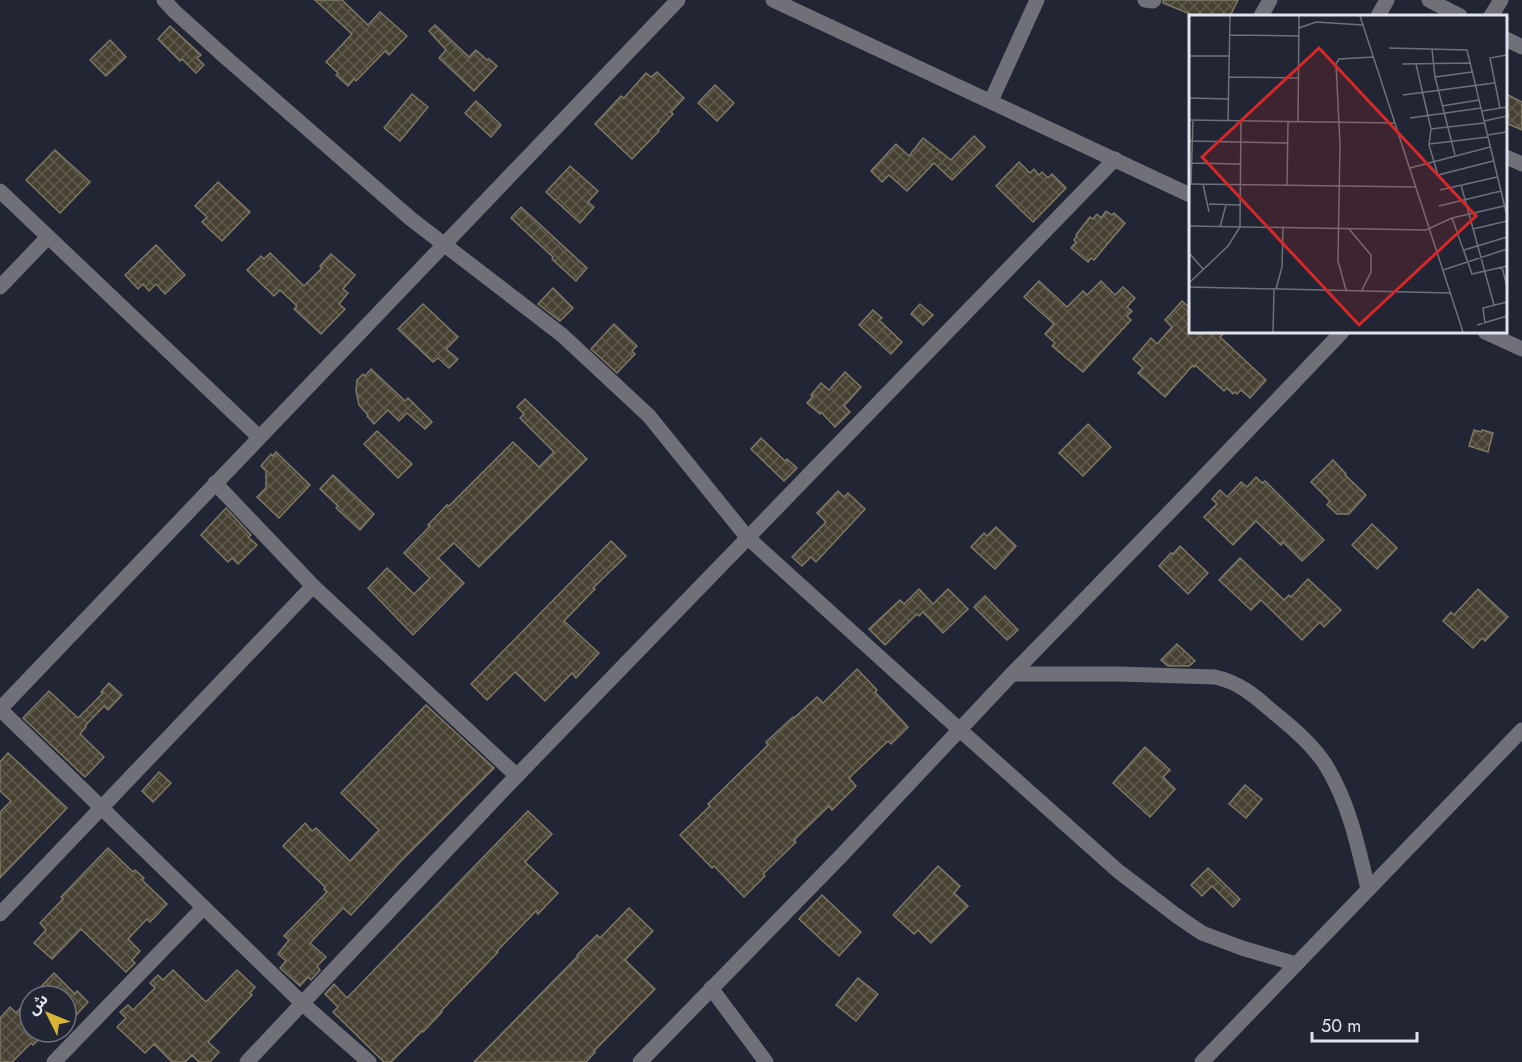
<svg xmlns="http://www.w3.org/2000/svg" width="1522" height="1062" viewBox="0 0 1522 1062" font-family="Jost,'Noto Sans Arabic',sans-serif">
<style>
.building{fill:url(#building-cross-hatch);stroke:#7e7967;stroke-width:1.5}
.lines{fill:none;stroke-linecap:round;stroke-linejoin:round}
.minor{stroke:#6f7078;stroke-width:15}
.inset-road{fill:none;stroke:#6e717d;stroke-width:1.5}
.view{fill:#d62828;fill-opacity:0.15;stroke:#d62828;stroke-width:3}
.inset-edge{fill:none;stroke:#e0e3ec;stroke-width:3}
</style>
<defs>
<pattern id="building-cross-hatch" width="8" height="8" patternUnits="userSpaceOnUse" patternTransform="scale(1.5)"><rect width="8" height="8" fill="#464131"/><path d="M0 0l8 8M0 8l8-8" fill="none" stroke="#605c4f"/></pattern>
</defs>
<rect width="100%" height="100%" fill="#222533"/>
<g class="building">
<polygon points="315,0 342,0 368,25 380,12 407,36 389,55 385,51 356,81 354,79 348,86 336,75 338,73 326,62 352,34"/>
<polygon points="1163,0 1238,0 1230,16 1195,16 1163,3"/>
<polygon points="435,25 469,57 476,50 487,60 489,59 497,66 474,91 439,58 446,50 429,31"/>
<polygon points="170,26 201,55 197,58 204,65 196,73 182,59 180,61 158,39"/>
<polygon points="110,40 126,57 106,76 90,60"/>
<polygon points="657,72 684,98 671,112 673,114 658,130 659,131 632,159 595,124 621,96 624,98 646,73 651,77"/>
<polygon points="715,85 734,103 717,121 698,103"/>
<polygon points="412,94 428,107 400,141 384,128"/>
<polygon points="1506,94 1522,102 1522,130 1506,123 1509,114 1506,112"/>
<polygon points="476,101 501,125 491,137 465,113"/>
<polygon points="974,136 985,147 952,180 934,163 907,191 889,175 882,182 871,171 896,144 909,156 923,138 951,160"/>
<polygon points="55,150 90,182 60,213 26,180"/>
<polygon points="1019,162 1030,173 1034,169 1039,175 1042,172 1048,178 1052,174 1066,188 1033,222 996,186"/>
<polygon points="570,166 598,191 588,202 594,207 580,223 546,192"/>
<polygon points="218,182 250,212 222,241 202,222 207,217 195,206"/>
<polygon points="521,207 587,268 576,281 552,259 553,257 511,218"/>
<polygon points="1106,211 1112,215 1114,213 1125,223 1094,260 1091,258 1088,262 1071,248 1076,242 1074,240 1077,236 1076,235 1090,217 1093,219 1097,214 1101,218"/>
<polygon points="156,245 185,275 165,294 156,284 149,291 143,284 138,289 125,275"/>
<polygon points="270,253 304,286 322,268 320,266 331,254 355,275 343,289 348,293 339,304 345,309 321,334 294,309 297,306 280,290 274,296 247,270 261,256 264,259"/>
<polygon points="1039,281 1067,307 1083,291 1087,295 1101,281 1115,295 1123,287 1135,298 1127,307 1132,311 1127,316 1131,320 1083,372 1052,346 1055,343 1045,334 1054,324 1024,297"/>
<polygon points="553,288 573,308 560,321 538,304"/>
<polygon points="1182,301 1191,309 1191,332 1225,332 1220,337 1266,380 1250,398 1241,390 1237,394 1235,392 1233,394 1227,388 1224,391 1195,365 1194,367 1192,366 1165,397 1138,373 1143,368 1133,359 1151,338 1157,344 1172,327 1165,320"/>
<polygon points="423,304 458,337 446,349 458,359 449,368 438,358 433,362 398,329"/>
<polygon points="920,304 933,315 923,325 911,314"/>
<polygon points="873,310 882,318 879,320 902,342 891,354 859,325"/>
<polygon points="614,324 637,346 632,351 635,354 617,373 591,349"/>
<polygon points="371,369 405,401 408,398 432,422 425,429 407,413 399,421 388,410 374,424 367,416 368,415 359,405 356,391 357,380 363,374 365,376"/>
<polygon points="845,372 861,387 844,406 850,412 835,427 821,412 820,414 807,403 813,396 811,395 821,383 829,390"/>
<polygon points="525,399 587,459 479,567 454,543 438,558 464,583 413,635 368,588 387,568 414,594 430,578 404,553 430,526 428,525 447,505 449,506 513,442 539,467 554,452 520,418 524,414 517,407"/>
<polygon points="1088,424 1111,447 1083,476 1059,453"/>
<polygon points="1474,430 1481,432 1482,430 1493,433 1488,452 1469,446"/>
<polygon points="377,431 412,464 398,478 364,444"/>
<polygon points="761,438 785,461 787,459 797,468 784,481 751,449"/>
<polygon points="276,452 310,485 279,518 257,497 266,488 266,471 261,466 271,454 273,456"/>
<polygon points="1333,460 1346,474 1345,475 1366,495 1349,514 1337,514 1327,505 1330,501 1311,482"/>
<polygon points="333,475 374,514 360,530 336,508 338,506 320,489"/>
<polygon points="1256,477 1262,483 1265,481 1324,540 1302,561 1283,542 1281,545 1256,521 1233,545 1204,517 1217,504 1212,499 1220,490 1227,497 1241,482 1247,487"/>
<polygon points="838,491 844,497 848,493 865,509 816,562 811,557 802,566 792,557 826,522 817,513"/>
<polygon points="226,508 251,535 248,537 257,545 238,564 232,558 228,562 201,535"/>
<polygon points="1372,524 1397,548 1377,569 1352,545"/>
<polygon points="996,527 1016,546 995,569 971,547 984,533 987,536"/>
<polygon points="611,541 626,556 593,588 595,589 564,621 599,653 576,678 572,673 545,701 515,672 487,700 471,684"/>
<polygon points="1180,546 1208,573 1188,594 1159,566 1171,553 1173,554"/>
<polygon points="1240,558 1284,600 1289,595 1291,597 1308,579 1341,610 1324,627 1320,622 1302,640 1261,600 1251,610 1219,580"/>
<polygon points="919,589 933,604 948,589 968,609 943,633 923,612 919,616 917,614 885,645 869,629 900,600 904,604"/>
<polygon points="1478,589 1508,617 1485,641 1482,638 1473,648 1443,621 1451,612 1454,615"/>
<polygon points="985,596 1018,630 1007,640 974,607"/>
<polygon points="1177,644 1195,661 1189,666 1168,666 1161,660"/>
<polygon points="857,669 877,690 875,692 908,727 891,744 888,741 849,778 856,786 832,810 829,806 794,840 796,842 763,874 765,876 744,897 714,866 712,868 680,835 710,806 708,804 768,745 766,742 793,717 794,718 817,697 823,703"/>
<polygon points="109,683 122,695 108,710 104,706 85,726 86,727 80,734 104,757 85,777 23,718 49,691 78,718 103,693 101,692"/>
<polygon points="426,705 494,768 401,861 351,915 343,908 310,943 326,957 317,966 320,970 311,980 308,977 300,986 280,968 286,961 278,954 289,940 284,936 327,892 324,889 325,887 283,846 305,823 312,831 316,828 350,861 379,830 341,793"/>
<polygon points="1145,747 1170,770 1163,777 1175,789 1150,817 1113,783"/>
<polygon points="8,753 67,808 0,878 0,812 11,801 0,791 0,762"/>
<polygon points="159,772 171,783 153,802 142,791"/>
<polygon points="1245,785 1262,799 1246,818 1229,804"/>
<polygon points="528,811 552,834 525,862 558,893 538,914 536,911 497,951 498,952 441,1011 442,1012 423,1032 422,1031 391,1062 384,1062 333,1012 338,1007 325,994 334,984 347,998"/>
<polygon points="108,848 133,872 135,870 144,878 142,880 167,904 150,922 147,919 128,939 140,951 132,960 135,963 126,972 81,929 52,959 34,943 46,930 40,923 63,899 61,897"/>
<polygon points="938,866 960,886 954,893 968,906 931,943 918,930 914,934 893,915"/>
<polygon points="1208,868 1240,899 1233,907 1212,886 1202,896 1191,885"/>
<polygon points="822,895 861,932 839,956 799,919"/>
<polygon points="629,908 653,931 625,960 655,989 594,1051 595,1052 586,1062 474,1062 578,956 577,955 597,935 600,938"/>
<polygon points="173,970 206,1002 237,970 255,987 250,993 252,995 208,1042 219,1052 210,1062 199,1062 192,1055 185,1062 172,1062 154,1044 145,1053 117,1027 126,1018 120,1012 128,1005 133,1010 155,988 150,983 158,975 163,980"/>
<polygon points="54,973 75,994 77,991 88,1002 66,1026 66,996 32,996"/>
<polygon points="858,978 878,994 856,1021 836,1005"/>
<polygon points="30,998 30,1032 46,1032 33,1045 31,1043 12,1062 0,1062 0,1018 10,1007 16,1013"/>
</g>
<g class="lines">
<g class="minor">
<polyline points="164,0 174,11 224,56 411,219 562,335 649,416 747,537 960,730 1118,871 1177,916 1202,933 1242,948 1296,964"/>
<polyline points="773,0 1190,195"/>
<polyline points="1145,0 1153,1 1154,0"/>
<polyline points="1429,0 1460,16"/>
<polyline points="1261,16 1270,0"/>
<polyline points="1378,16 1387,0"/>
<polyline points="1491,16 1501,0"/>
<polyline points="1506,39 1522,47"/>
<polyline points="991,101 1037,0"/>
<polyline points="1506,157 1522,164"/>
<polyline points="0,191 259,437"/>
<polyline points="0,287 48,237"/>
<polyline points="1485,332 1522,349"/>
<polyline points="215,483 313,586 517,776"/>
<path d="M1012,674H1119L1215,677C1239,682 1255,696 1273,712C1292,727 1312,744 1325,764C1349,802 1358,846 1368,889"/>
<polyline points="0,709 678,0"/>
<polyline points="0,709 303,1004 369,1062"/>
<polyline points="0,914 313,586"/>
<polyline points="711,988 766,1062"/>
<polyline points="54,1062 203,908"/>
<polyline points="247,1062 506,787 1115,159"/>
<polyline points="640,1062 840,857 1012,674 1192,489 1342,332"/>
<polyline points="1202,1062 1522,730"/>
</g>
</g>
<g transform="translate(1189 15)">
<rect width="318" height="318" fill="#222533"/>
<path class="inset-road" d="M171,1L274,317M110,13L127,7L174,10M40,20L110,21M200,33L278,35L318,201M243,34L246,62L266,140M0,41H40M213,49L282,48M227,49L242,114L295,108M40,62L109,63M246,62L283,57M214,80L305,68M0,83L39,84M253,91L290,85M311,93L301,43L318,40M293,96L318,92M221,103L292,93M0,105L206,108M39,105L41,1M109,106L110,1M295,106L318,101M242,114L240,130L249,160L304,146M298,120L318,117M0,126L98,128M240,129L299,122M3,148L51,149M221,153L301,132M0,169L227,172M2,169L4,105M14,169L20,197M98,170L99,106M272,170L305,290M251,175L308,162M20,189L51,190M250,191L312,176M263,203L283,259L318,251M0,211L237,215L263,203L315,191M31,212L37,190M160,214L182,240V257L173,275M284,214L318,206M275,235L318,222M0,238L14,254M313,252L318,272M254,255L318,234M0,268L39,231L51,212L52,106M0,272L262,278M87,274L93,252L94,213M157,275L149,246L151,129L147,49L150,44L185,42M296,308L294,293L318,287M288,310L318,301M84,317L85,274"/>
<path class="view" d="M130,33L287,201L170,310L13,142Z"/>
<rect width="318" height="318" class="inset-edge"/>
</g>
<g transform="translate(48 1014) rotate(313)"><circle r="28" fill="#222533" stroke="#6e717d" stroke-width="1.5"/>
<path d="M0-4.5L10 22L0 15L-10 22Z" fill="#d8b434"/>
<text y="-9" font-size="16" font-weight="bold" text-anchor="middle" fill="#e0e3ec">ش</text>
</g>
<path d="M1312 1032v9h105v-9" fill="none" stroke="#e0e3ec" stroke-width="3"/>
<text x="1321" y="1032" font-size="18" fill="#e0e3ec" stroke="#222533" stroke-width="4.5" paint-order="stroke">50 m</text>
</svg>
